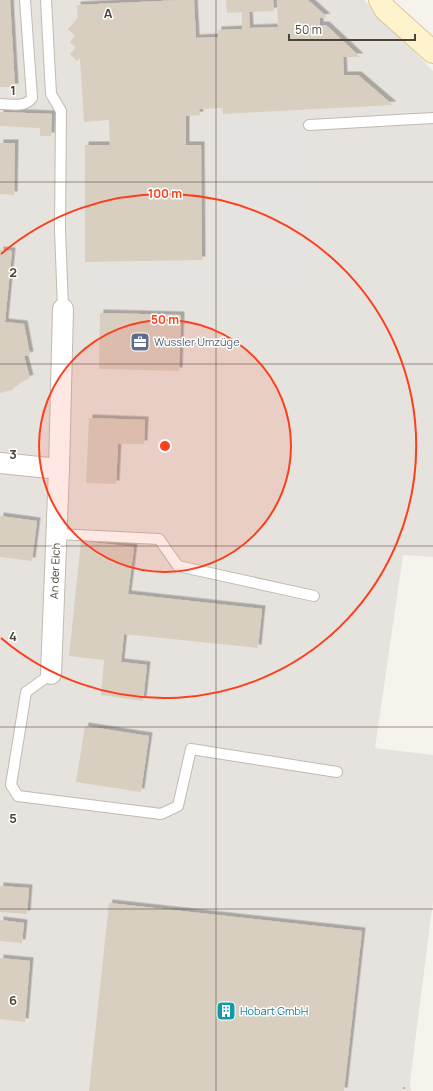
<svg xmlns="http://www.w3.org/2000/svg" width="433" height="1091" viewBox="0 0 433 1091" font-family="Manrope,sans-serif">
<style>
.industrial{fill:#e6e2dd}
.parking{fill:#e5e3e0}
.building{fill:#d8cfc1;filter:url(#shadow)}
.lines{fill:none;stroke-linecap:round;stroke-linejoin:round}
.lane-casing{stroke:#c2bbae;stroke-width:12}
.street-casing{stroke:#c2bbae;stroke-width:22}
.secondary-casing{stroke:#d6c79b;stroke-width:24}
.path{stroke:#c4b79f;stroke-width:2.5;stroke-dasharray:2 2;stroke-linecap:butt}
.lane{stroke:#fff;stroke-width:10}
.street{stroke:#fff;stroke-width:20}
.secondary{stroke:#fff3cd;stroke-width:22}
.grid{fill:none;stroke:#4b4439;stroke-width:1;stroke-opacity:0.55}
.ring{fill:none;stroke:#fc3f1d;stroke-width:2}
.labels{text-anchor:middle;stroke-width:3;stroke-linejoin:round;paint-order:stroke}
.service-label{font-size:11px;fill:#4e5e75;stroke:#fff;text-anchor:start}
.street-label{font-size:11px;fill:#4b4439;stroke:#fff}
.culture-label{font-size:11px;fill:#0d838f;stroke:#fff;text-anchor:start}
.grid-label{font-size:13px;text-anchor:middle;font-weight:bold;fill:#4b4439;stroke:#fff;stroke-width:3;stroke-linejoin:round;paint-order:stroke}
.centre{fill:#fc3f1d;stroke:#fff;stroke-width:2}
.ring-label{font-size:12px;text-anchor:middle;font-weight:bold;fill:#fc3f1d;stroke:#fff;stroke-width:3;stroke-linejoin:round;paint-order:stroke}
</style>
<defs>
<filter id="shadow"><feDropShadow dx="3.5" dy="-3.5" stdDeviation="0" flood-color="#0004"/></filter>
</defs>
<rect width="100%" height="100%" fill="#f6f3ec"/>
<polygon class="industrial" points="0,0 364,0 433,71 433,557 403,555 375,748 433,755 433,901 410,1081 411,1091 0,1091"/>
<polygon class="parking" points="309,118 310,289 86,291 86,265 223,264 222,119"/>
<g class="building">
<polygon points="0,0 10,0 15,87 0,87"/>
<polygon points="182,0 194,0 196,38 218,37 218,30 242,29 242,12 227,13 226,0 273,0 274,11 249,12 250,28 278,27 277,0 308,0 327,17 320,18 320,25 326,25 360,57 343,57 344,75 358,75 393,105 223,114 222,108 199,109 200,115 186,116 186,145 201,145 202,260 85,262 85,145 110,145 109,120 84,122 80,58 77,61 70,54 76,48 70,42 75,36 68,29 78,18 77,5"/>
<polygon points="0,112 52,114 51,136 40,136 40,128 0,126"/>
<polygon points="0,143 15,143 14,195 0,194"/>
<polygon points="0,250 12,251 5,322 24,324 30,355 24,356 30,378 21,382 12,390 0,393"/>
<polygon points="100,313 181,315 179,371 99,369"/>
<polygon points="89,418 145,420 144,444 118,444 116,484 86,483"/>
<polygon points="0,516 37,521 32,561 0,557"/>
<polygon points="81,541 134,547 128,594 262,609 258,648 124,634 121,662 147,665 143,701 101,695 104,660 69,656"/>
<polygon points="85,726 149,736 141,792 76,782"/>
<polygon points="0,886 29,888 27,914 0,912"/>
<polygon points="109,903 362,931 344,1091 89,1091"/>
<polygon points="0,920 24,923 22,943 0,941"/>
<polygon points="0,958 30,961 25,1022 0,1019"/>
</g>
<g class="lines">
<defs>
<g id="lane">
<polyline points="46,0 51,94 61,111 60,229 63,309"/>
<path d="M0,104C11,104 25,108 32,98L25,0"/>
<polyline points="309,125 433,118"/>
<polyline points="57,534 159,539 178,566 314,596"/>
<polyline points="51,674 26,692 11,785 18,796 161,814 178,806 191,749 337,772"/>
</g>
<g id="street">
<polyline points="0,463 59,469"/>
<polyline points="51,674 59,469 63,309"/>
</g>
<polyline id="secondary" points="380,0 385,9 433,52"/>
</defs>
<use href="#lane" class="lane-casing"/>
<use href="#street" class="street-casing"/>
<use href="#secondary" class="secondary-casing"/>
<polyline class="path" points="404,1087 404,1091"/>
<use href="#lane" class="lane"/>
<use href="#street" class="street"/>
<use href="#secondary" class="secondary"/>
</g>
<path class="grid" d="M216,0V1091M0,182H433M0,364H433M0,546H433M0,727H433M0,909H433"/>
<circle cx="165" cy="446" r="126" fill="#fc3f1d" fill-opacity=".12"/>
<g class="ring">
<circle cx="165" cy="446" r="126"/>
<path d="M1 254A252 252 0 1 1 1 638"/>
</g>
<defs>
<symbol id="office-square" viewBox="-11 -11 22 22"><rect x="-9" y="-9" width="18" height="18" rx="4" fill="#5c6f8a" stroke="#fff"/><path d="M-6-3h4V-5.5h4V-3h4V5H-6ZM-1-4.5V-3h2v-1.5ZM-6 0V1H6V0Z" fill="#fff"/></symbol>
<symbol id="building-square" viewBox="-11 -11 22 22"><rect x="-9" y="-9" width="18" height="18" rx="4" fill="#0f9aa8" stroke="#fff"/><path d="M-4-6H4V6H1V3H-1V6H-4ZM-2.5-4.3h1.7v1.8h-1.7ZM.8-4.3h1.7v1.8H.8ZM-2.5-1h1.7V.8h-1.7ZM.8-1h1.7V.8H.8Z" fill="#fff"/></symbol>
</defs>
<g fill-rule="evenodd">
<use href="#office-square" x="129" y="331" width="22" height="22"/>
<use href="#building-square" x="215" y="1000" width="22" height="22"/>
</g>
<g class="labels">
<g class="service-label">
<text x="154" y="346">Wussler Umzüge</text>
</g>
<g class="street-label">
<text transform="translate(55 571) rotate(-88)" y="4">An der Eich</text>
</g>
<g class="culture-label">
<text x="240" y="1015">Hobart GmbH</text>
</g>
</g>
<g class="grid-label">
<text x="108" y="18">A</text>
<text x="13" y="95">1</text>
<text x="13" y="277">2</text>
<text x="13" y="459">3</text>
<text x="13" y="641">4</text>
<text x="13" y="823">5</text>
<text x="13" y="1005">6</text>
</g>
<circle cx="165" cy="446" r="6" class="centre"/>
<g class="ring-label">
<text x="165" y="198">100 m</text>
<text x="165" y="324">50 m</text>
</g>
<path d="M289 34v6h126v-6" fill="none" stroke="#4b4439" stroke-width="2"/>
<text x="295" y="34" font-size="12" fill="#4b4439" stroke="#ffffff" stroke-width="3" paint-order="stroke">50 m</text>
</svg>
